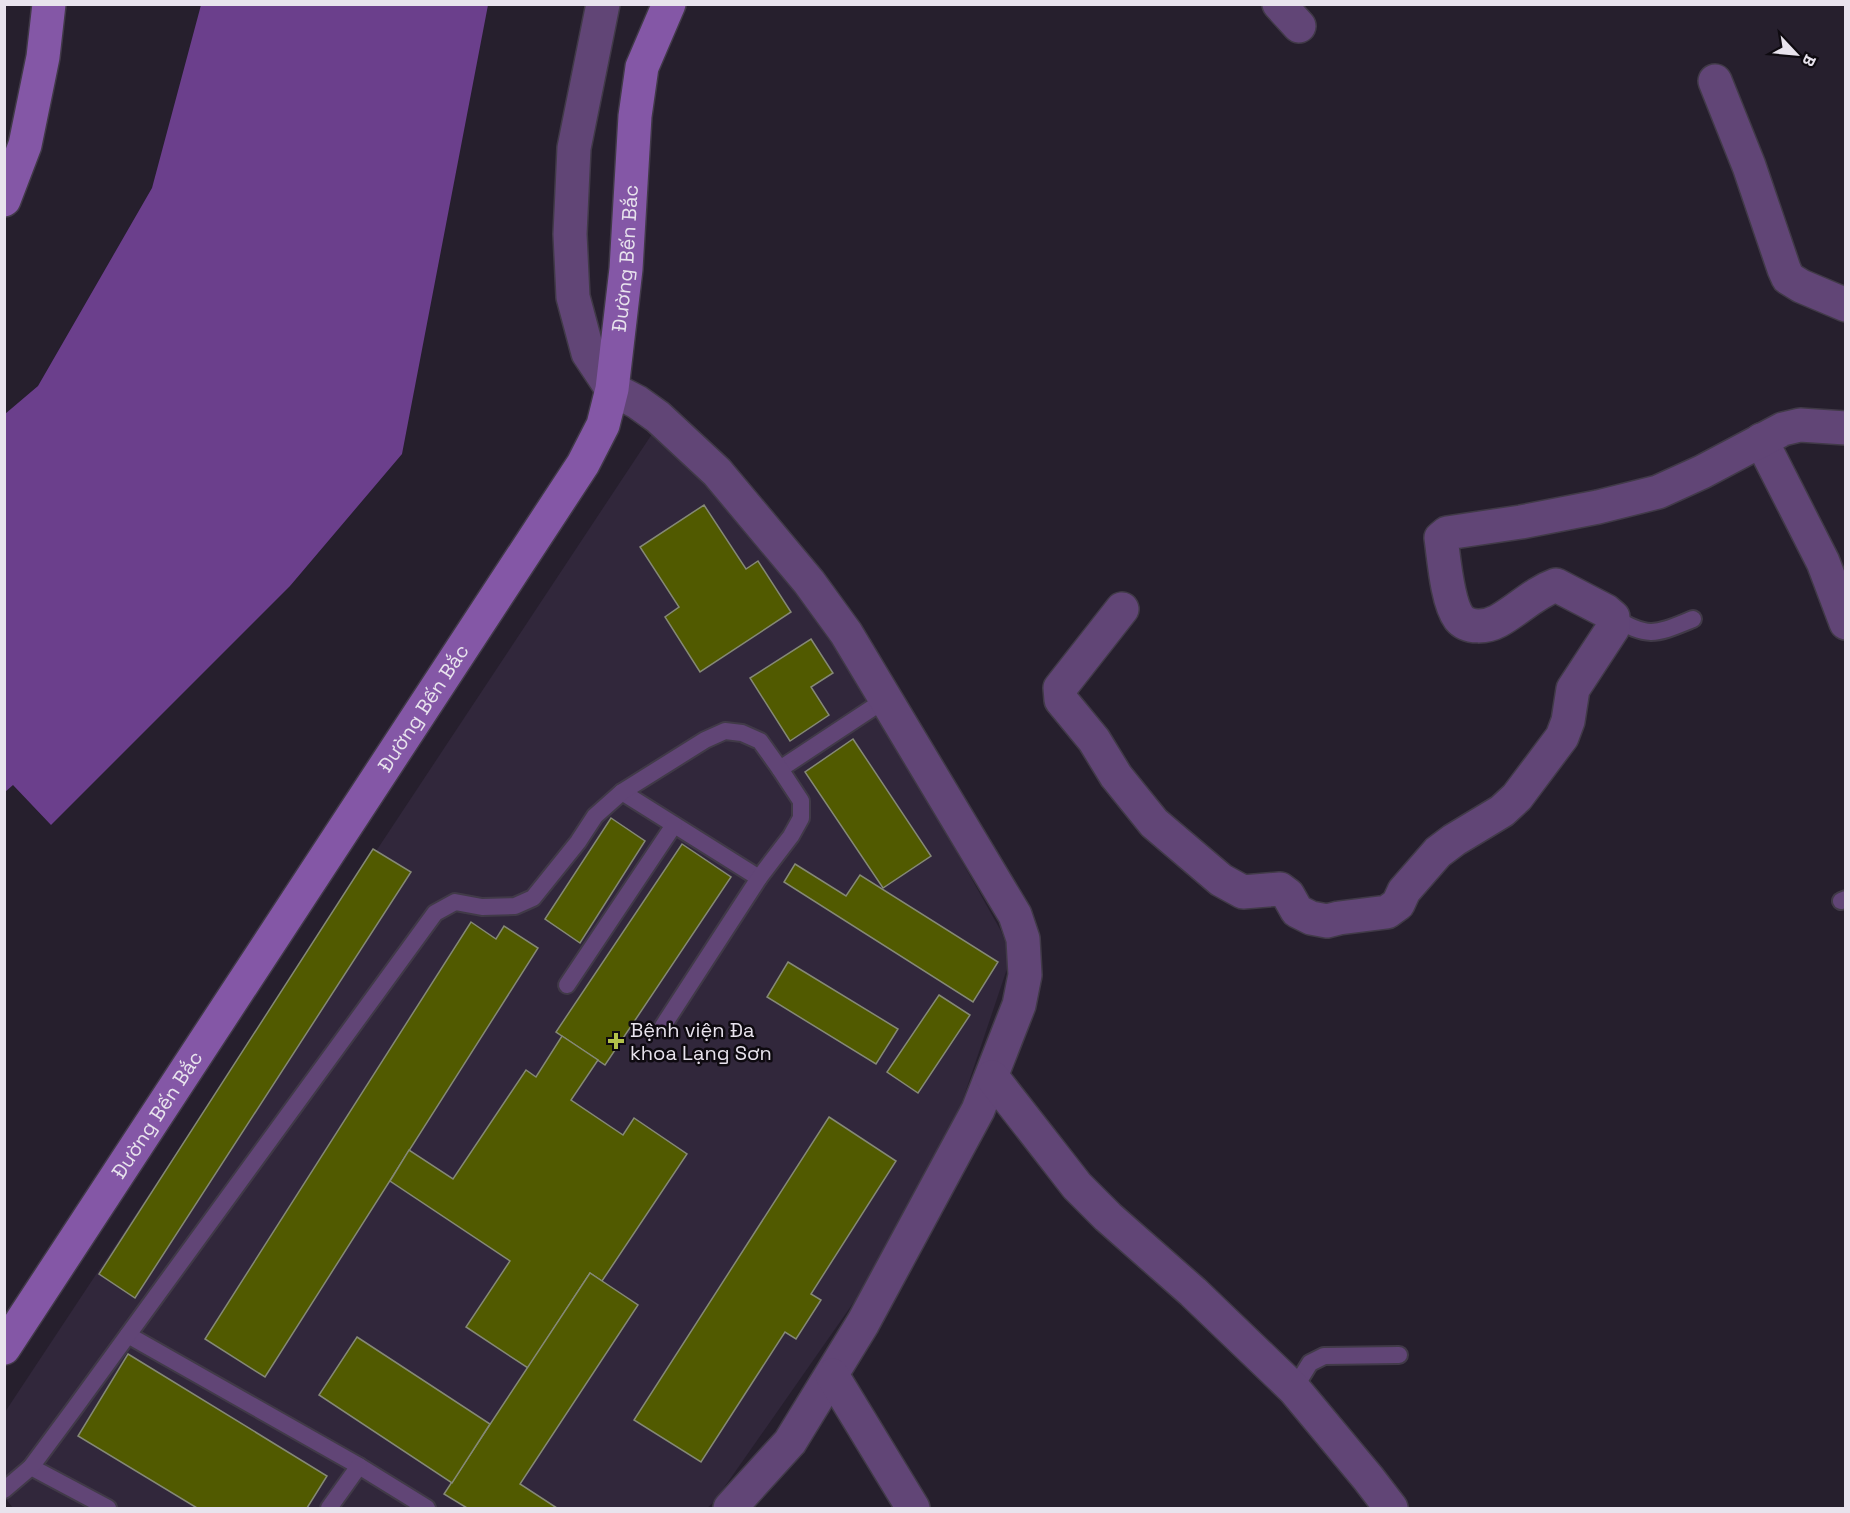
<svg xmlns="http://www.w3.org/2000/svg" width="1850" height="1513" viewBox="0 0 1850 1513" font-family="'Space Grotesk',sans-serif">
<style>
.built{fill:#31273b}
.water{fill:#6b3f8c}
.building{fill:#515a00;stroke:#858976;stroke-width:1.5}
.lines{fill:none;stroke-linecap:round;stroke-linejoin:round}
.service-casing{stroke:#413a48;stroke-width:20}
.minor-casing{stroke:#413a48;stroke-width:36}
.secondary-casing{stroke:#413a48;stroke-width:36}
.service{stroke:#614576;stroke-width:16}
.minor{stroke:#614576;stroke-width:33}
.secondary{stroke:#8457a6;stroke-width:33}
.poi-dot{fill:#b3c24b;stroke:#0e0a10;stroke-width:2}
.labels{text-anchor:middle;stroke-width:5;stroke-linejoin:round;paint-order:stroke}
.street-label{font-size:20px;fill:#e8e3ed;stroke:#0e0a10}
.poi-label{font-size:20px;fill:#e8e3ed;stroke:#0e0a10;text-anchor:start}
</style>
<rect width="100%" height="100%" fill="#261f2d"/>
<polygon class="built" points="652,434 742,517 834,646 896,744 1001,931 1011,957 954,1126 863,1289 714,1502 707,1508 13,1508 5,1498 5,1412"/>
<polygon class="water" points="201,5 488,5 402,454 290,586 51,825 13,785 5,792 5,414 38,386 152,188"/>
<g class="building">
<polygon points="704,505 746,569 758,561 791,612 700,672 665,617 679,607 640,547"/>
<polygon points="811,639 833,673 811,687 829,715 790,741 750,678"/>
<polygon points="853,739 931,856 883,888 805,772"/>
<polygon points="611,818 645,841 580,943 545,919"/>
<polygon points="682,844 731,877 605,1065 556,1032"/>
<polygon points="373,849 411,872 135,1298 99,1274"/>
<polygon points="795,864 846,896 860,875 998,962 973,1002 784,882"/>
<polygon points="471,922 496,939 504,926 538,948 265,1377 205,1339"/>
<polygon points="788,962 898,1029 876,1064 767,997"/>
<polygon points="939,995 970,1015 918,1093 887,1072"/>
<polygon points="562,1036 598,1060 571,1100 623,1135 634,1118 687,1154 602,1281 590,1273 528,1368 466,1327 510,1261 390,1181 409,1150 453,1179 526,1070 536,1077"/>
<polygon points="829,1117 896,1161 811,1294 821,1300 796,1339 785,1332 701,1462 634,1420"/>
<polygon points="590,1273 638,1305 520,1484 557,1508 467,1508 444,1494"/>
<polygon points="357,1337 490,1424 452,1483 319,1395"/>
<polygon points="128,1354 327,1476 307,1508 197,1508 78,1436"/>
</g>
<g class="lines">
<defs>
<g id="service">
<path d="M1613,617C1649,639 1656,634 1693,619"/>
<polyline points="780,769 886,699"/>
<polyline points="622,792 759,878"/>
<polyline points="1841,901 1846,899"/>
<polyline points="567,985 674,825"/>
<polyline points="128,1335 359,1466 427,1508"/>
<polyline points="1294,1389 1310,1363 1324,1356 1399,1355"/>
<polyline points="31,1467 108,1508"/>
<polyline points="4,1490 31,1467 74,1409 435,913 455,902 482,907 515,906 533,898 578,842 595,816 622,792 705,740 725,731 742,733 760,741 780,769 801,801 801,818 791,836 759,878 663,1026"/>
<polyline points="329,1508 359,1466"/>
</g>
<g id="minor">
<polyline points="603,4 574,148 570,234 573,297 588,353 612,389 637,402 658,417 717,472 809,582 846,633 1015,915 1023,939 1025,975 1019,1005 978,1110 863,1323 790,1442 730,1508"/>
<polyline points="1279,4 1299,26"/>
<polyline points="1715,81 1749,166 1784,269 1788,278 1801,286 1846,305"/>
<polyline points="1761,440 1823,562 1846,623"/>
<path d="M1122,609L1060,688L1061,700L1094,740L1116,776L1154,823L1221,880L1243,892L1280,889L1288,895L1297,911L1311,918L1327,921L1339,918L1387,912L1398,904L1404,891L1438,852L1454,840L1502,811L1517,797L1562,737L1568,721L1573,689L1613,628V617L1606,611L1556,585C1534,593 1518,610 1498,621C1487,627 1468,629 1459,618C1447,602 1444,559 1441,538L1447,533L1521,522L1598,507L1658,492L1702,472L1783,429L1800,425L1846,428"/>
<polyline points="992,1077 1077,1186 1108,1217 1193,1292 1294,1389 1368,1478 1391,1508"/>
<polyline points="832,1375 913,1508"/>
</g>
<g id="secondary">
<polyline points="4,200 25,145 43,57 49,4"/>
<path id="s1" d="M4,1348L583,464L603,425L612,389L626,269L635,116L642,67L669,4"/>
</g>
</defs>
<use href="#service" class="service-casing"/>
<use href="#minor" class="minor-casing"/>
<use href="#secondary" class="secondary-casing"/>
<use href="#service" class="service"/>
<use href="#minor" class="minor"/>
<use href="#secondary" class="secondary"/>
</g>
<path class="poi-dot" d="M613 1032h6v6h6v6h-6v6h-6v-6h-6v-6h6z"/>
<g class="labels">
<g class="street-label">
<text dy="7" stroke="none"><textPath href="#s1" startOffset="1269">Đường Bến Bắc</textPath></text>
<text dy="7" stroke="none"><textPath href="#s1" startOffset="765">Đường Bến Bắc</textPath></text>
<text dy="7" stroke="none"><textPath href="#s1" startOffset="279">Đường Bến Bắc</textPath></text>
</g>
<g class="poi-label">
<text x="630" y="1037">Bệnh viện Đa<tspan x="630" dy="23">khoa Lạng Sơn</tspan></text>
</g>
</g>
<rect width="1850" height="1513" fill="none" stroke="#e8e3ed" stroke-width="12"/>
<g transform="translate(1796 54) rotate(116)" stroke="#0e0a10" stroke-width="4.5" paint-order="stroke">
<path d="M0-4.5L10 22L0 15L-10 22Z" fill="#e8e3ed"/>
<text y="-9" font-size="16" font-weight="bold" text-anchor="middle" fill="#e8e3ed">B</text>
</g>
</svg>
